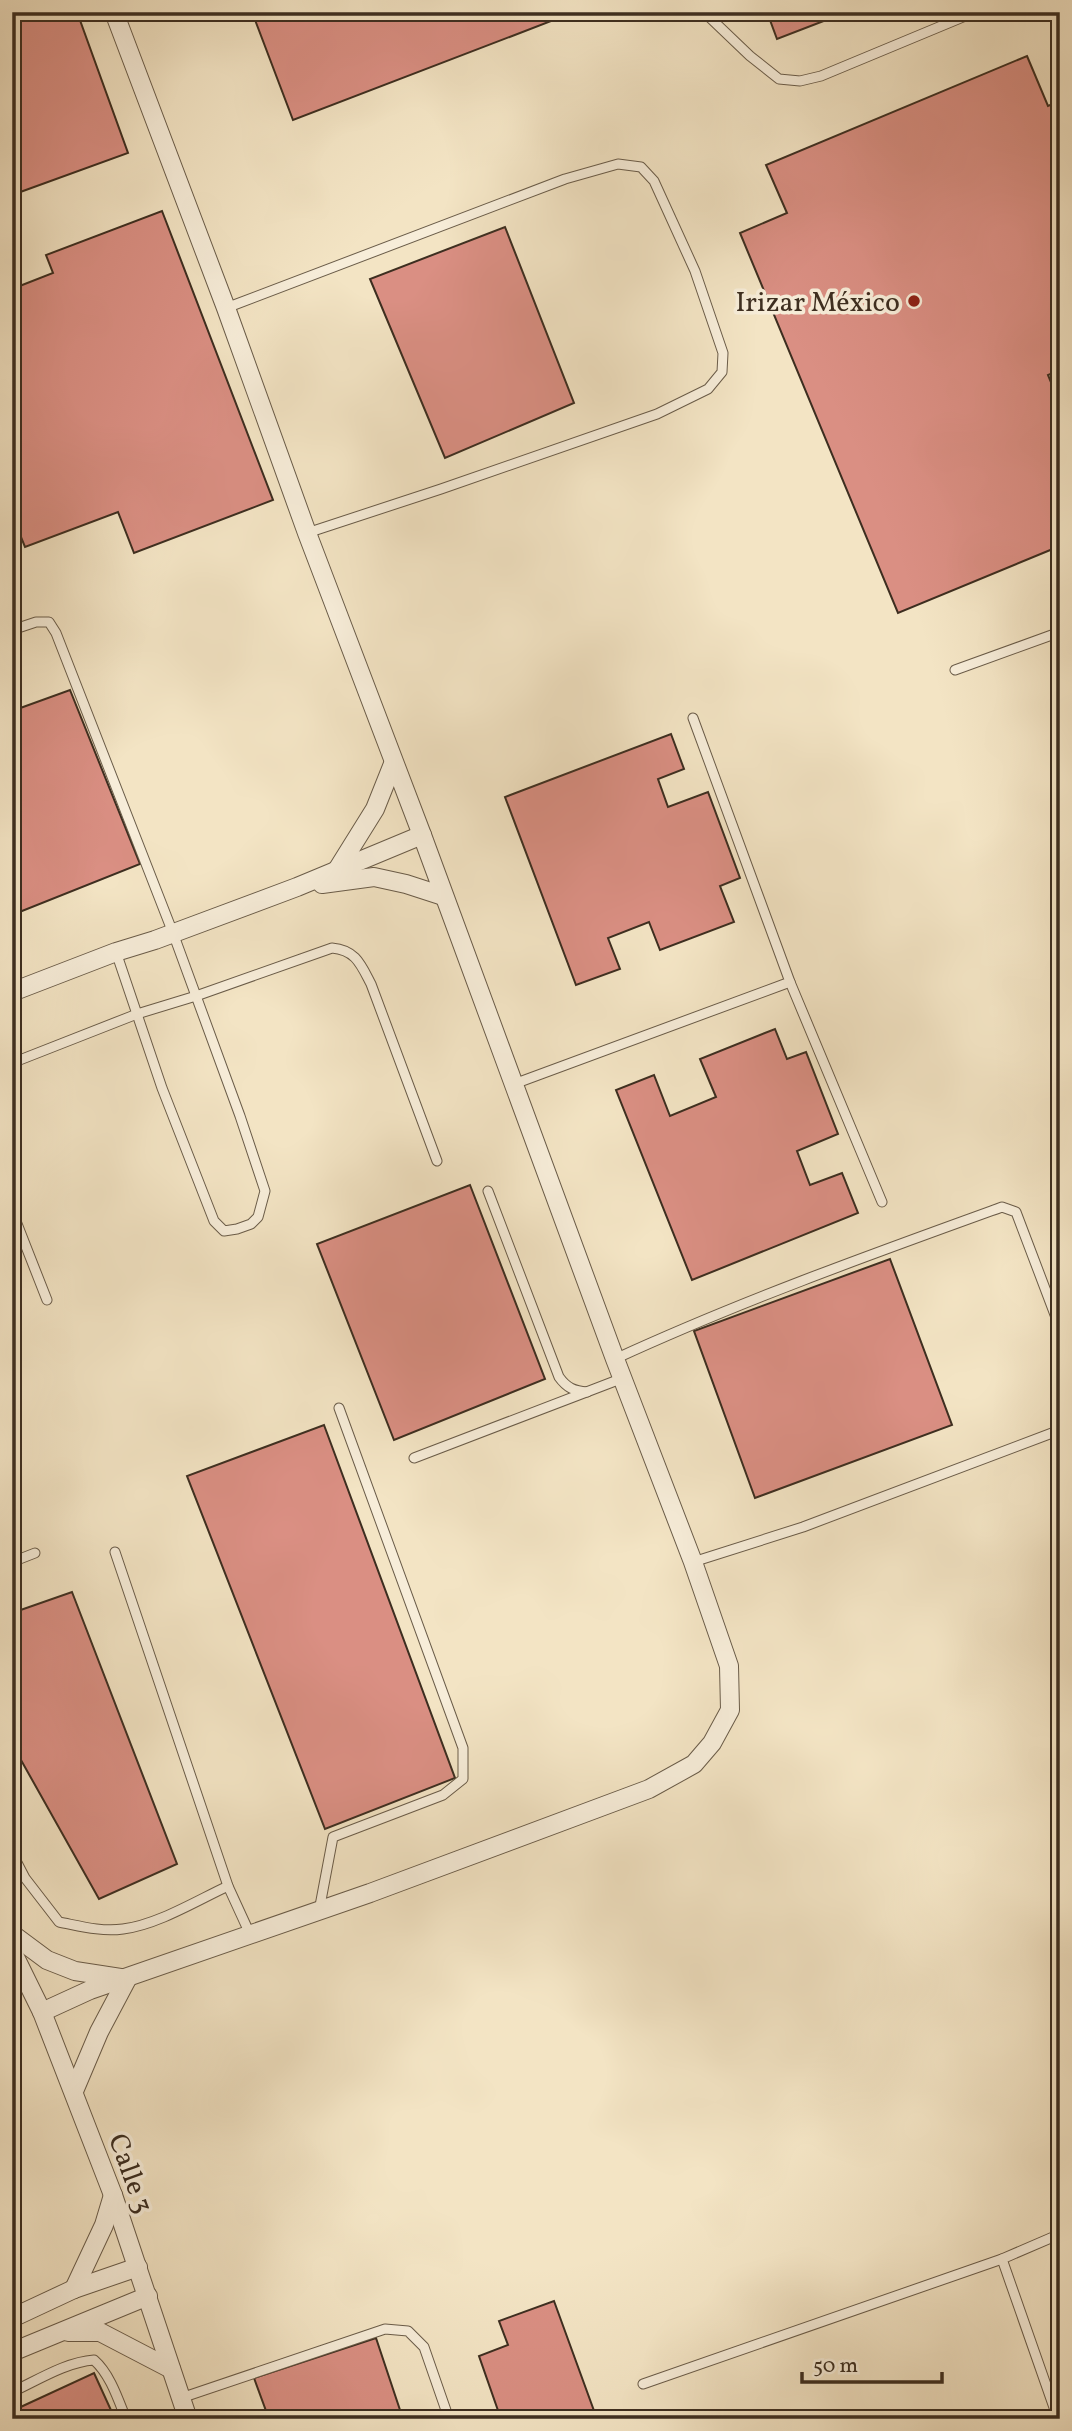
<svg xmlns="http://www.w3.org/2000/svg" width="1072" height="2431" viewBox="0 0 1072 2431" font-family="Vollkorn,serif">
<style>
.building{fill:#da8f83;stroke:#3d2e20;stroke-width:2}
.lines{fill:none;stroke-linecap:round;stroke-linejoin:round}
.lane-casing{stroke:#6a5c49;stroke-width:11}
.street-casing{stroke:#6a5c49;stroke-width:20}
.lane{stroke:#f7edd9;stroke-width:9}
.street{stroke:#f7edd9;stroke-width:18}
.poi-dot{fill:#8f2418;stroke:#f7edd9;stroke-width:2.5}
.labels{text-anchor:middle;stroke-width:7;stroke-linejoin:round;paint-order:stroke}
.poi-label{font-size:28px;fill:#3d2e20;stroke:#f7edd9;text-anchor:end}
.street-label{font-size:28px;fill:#3d2e20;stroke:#f7edd9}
</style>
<rect width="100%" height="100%" fill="#f3e4c4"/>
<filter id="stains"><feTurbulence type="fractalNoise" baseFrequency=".00286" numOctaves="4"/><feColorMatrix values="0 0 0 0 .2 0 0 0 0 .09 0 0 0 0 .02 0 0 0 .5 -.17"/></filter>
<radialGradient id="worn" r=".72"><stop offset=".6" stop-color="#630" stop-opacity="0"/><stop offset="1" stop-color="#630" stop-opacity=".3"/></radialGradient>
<g class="building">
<polygon points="12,12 77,12 128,153 12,195"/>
<polygon points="252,12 557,12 559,18 293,120"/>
<polygon points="767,12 847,12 777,39"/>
<polygon points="1027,56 1048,106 1060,101 1060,370 1048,375 1060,404 1060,546 898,613 740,233 787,213 766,165"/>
<polygon points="162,211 273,500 134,553 118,512 25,547 12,515 12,289 53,273 46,255"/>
<polygon points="505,227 574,403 445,458 370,279"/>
<polygon points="70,690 140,864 12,915 12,711"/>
<polygon points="671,734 684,769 658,779 668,807 708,792 740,878 720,886 734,922 660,950 649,922 608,938 620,969 576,985 505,797"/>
<polygon points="775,1029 787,1059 806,1052 838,1134 797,1151 810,1185 842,1173 858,1213 692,1280 616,1090 654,1075 670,1116 716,1097 700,1059"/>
<polygon points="470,1185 545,1379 394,1440 317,1244"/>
<polygon points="890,1259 952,1425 755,1498 694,1331"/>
<polygon points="324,1425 455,1778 325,1829 187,1476"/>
<polygon points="72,1592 177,1864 99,1899 12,1744 12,1613"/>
<polygon points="554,2301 597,2419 501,2419 479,2356 508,2345 499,2321"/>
<polygon points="376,2338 403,2419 269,2419 254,2378"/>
<polygon points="94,2373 115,2419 12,2419 12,2411"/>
</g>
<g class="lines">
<defs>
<g id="lane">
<polyline points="704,12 750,56 779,79 800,81 821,76 975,12"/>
<polyline points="226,308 565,179 618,164 641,167 654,181 695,271 723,353 722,372 708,389 657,414 441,489 307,533"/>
<polyline points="12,630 36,622 49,622 56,633 173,933 240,1116 265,1191 258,1217 251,1224 237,1229 224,1231 214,1221 162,1088 116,952"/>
<polyline points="955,670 1060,632"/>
<polyline points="790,982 882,1202"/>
<path d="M12,1063L137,1014L196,996L332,948C356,950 361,965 371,984L437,1161"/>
<polyline points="514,1084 790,982 693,718"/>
<path d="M488,1191L559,1377C567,1388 574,1391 587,1392"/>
<polyline points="12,1211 47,1300"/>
<path d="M615,1359C741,1301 872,1254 1002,1207L1016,1212L1060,1328"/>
<polyline points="414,1458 623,1378"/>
<polyline points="115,1552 228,1886 250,1934"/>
<polyline points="12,1562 35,1553"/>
<polyline points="693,1562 803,1527 1060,1430"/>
<path d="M12,1853L25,1878L59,1922C80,1926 101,1932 123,1929C157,1925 198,1900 228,1886"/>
<polyline points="319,1911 333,1837 443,1795 463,1779 463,1748 339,1408"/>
<polyline points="643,2384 1002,2259"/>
<path d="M12,2392C38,2380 66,2362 94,2360C110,2374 118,2399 126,2419"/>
<polyline points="181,2398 385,2329 408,2331 424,2347 449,2419"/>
<polyline points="1058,2419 1002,2259 1060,2234"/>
</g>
<g id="street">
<polyline points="337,870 375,809 393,764"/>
<polyline points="322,884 374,877 406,884 443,896"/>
<polyline points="12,992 116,952 155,940 297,887 422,835"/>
<polyline points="12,1934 47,1960 75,1971 127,1979 99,2032 74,2091"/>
<polyline points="12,1951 42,2012 113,2195 188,2419"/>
<polyline points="42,2012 90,1990 370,1893 649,1789 694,1764 712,1743 730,1710 729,1666 693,1562 615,1359 422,835 307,533 226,308 114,12"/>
<polyline points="74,2289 104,2225 113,2195"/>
<polyline points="12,2318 74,2289 138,2267"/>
<polyline points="68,2332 100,2332 171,2369"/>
<polyline points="12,2352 148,2296"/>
</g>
</defs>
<use href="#lane" class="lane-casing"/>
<use href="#street" class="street-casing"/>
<use href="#lane" class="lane"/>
<use href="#street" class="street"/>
</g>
<circle class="poi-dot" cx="914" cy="301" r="7"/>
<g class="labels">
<g class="poi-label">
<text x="900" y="311">Irizar México</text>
</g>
<g class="street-label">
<text transform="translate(132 2173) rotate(70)" y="10">Calle 3</text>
</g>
</g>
<rect width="1072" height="2431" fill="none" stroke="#f3e4c4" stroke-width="42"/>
<rect x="14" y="14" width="1044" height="2403" fill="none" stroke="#3d2e20" stroke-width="3.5"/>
<rect x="21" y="21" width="1030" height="2389" fill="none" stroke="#3d2e20" stroke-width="2"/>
<path d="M802 2372v10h140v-10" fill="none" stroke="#3d2e20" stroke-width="3.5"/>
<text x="813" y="2372" font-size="21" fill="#3d2e20" stroke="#f7edd9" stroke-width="5" paint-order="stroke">50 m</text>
<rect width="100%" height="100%" filter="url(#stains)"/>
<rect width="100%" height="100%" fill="url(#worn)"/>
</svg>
